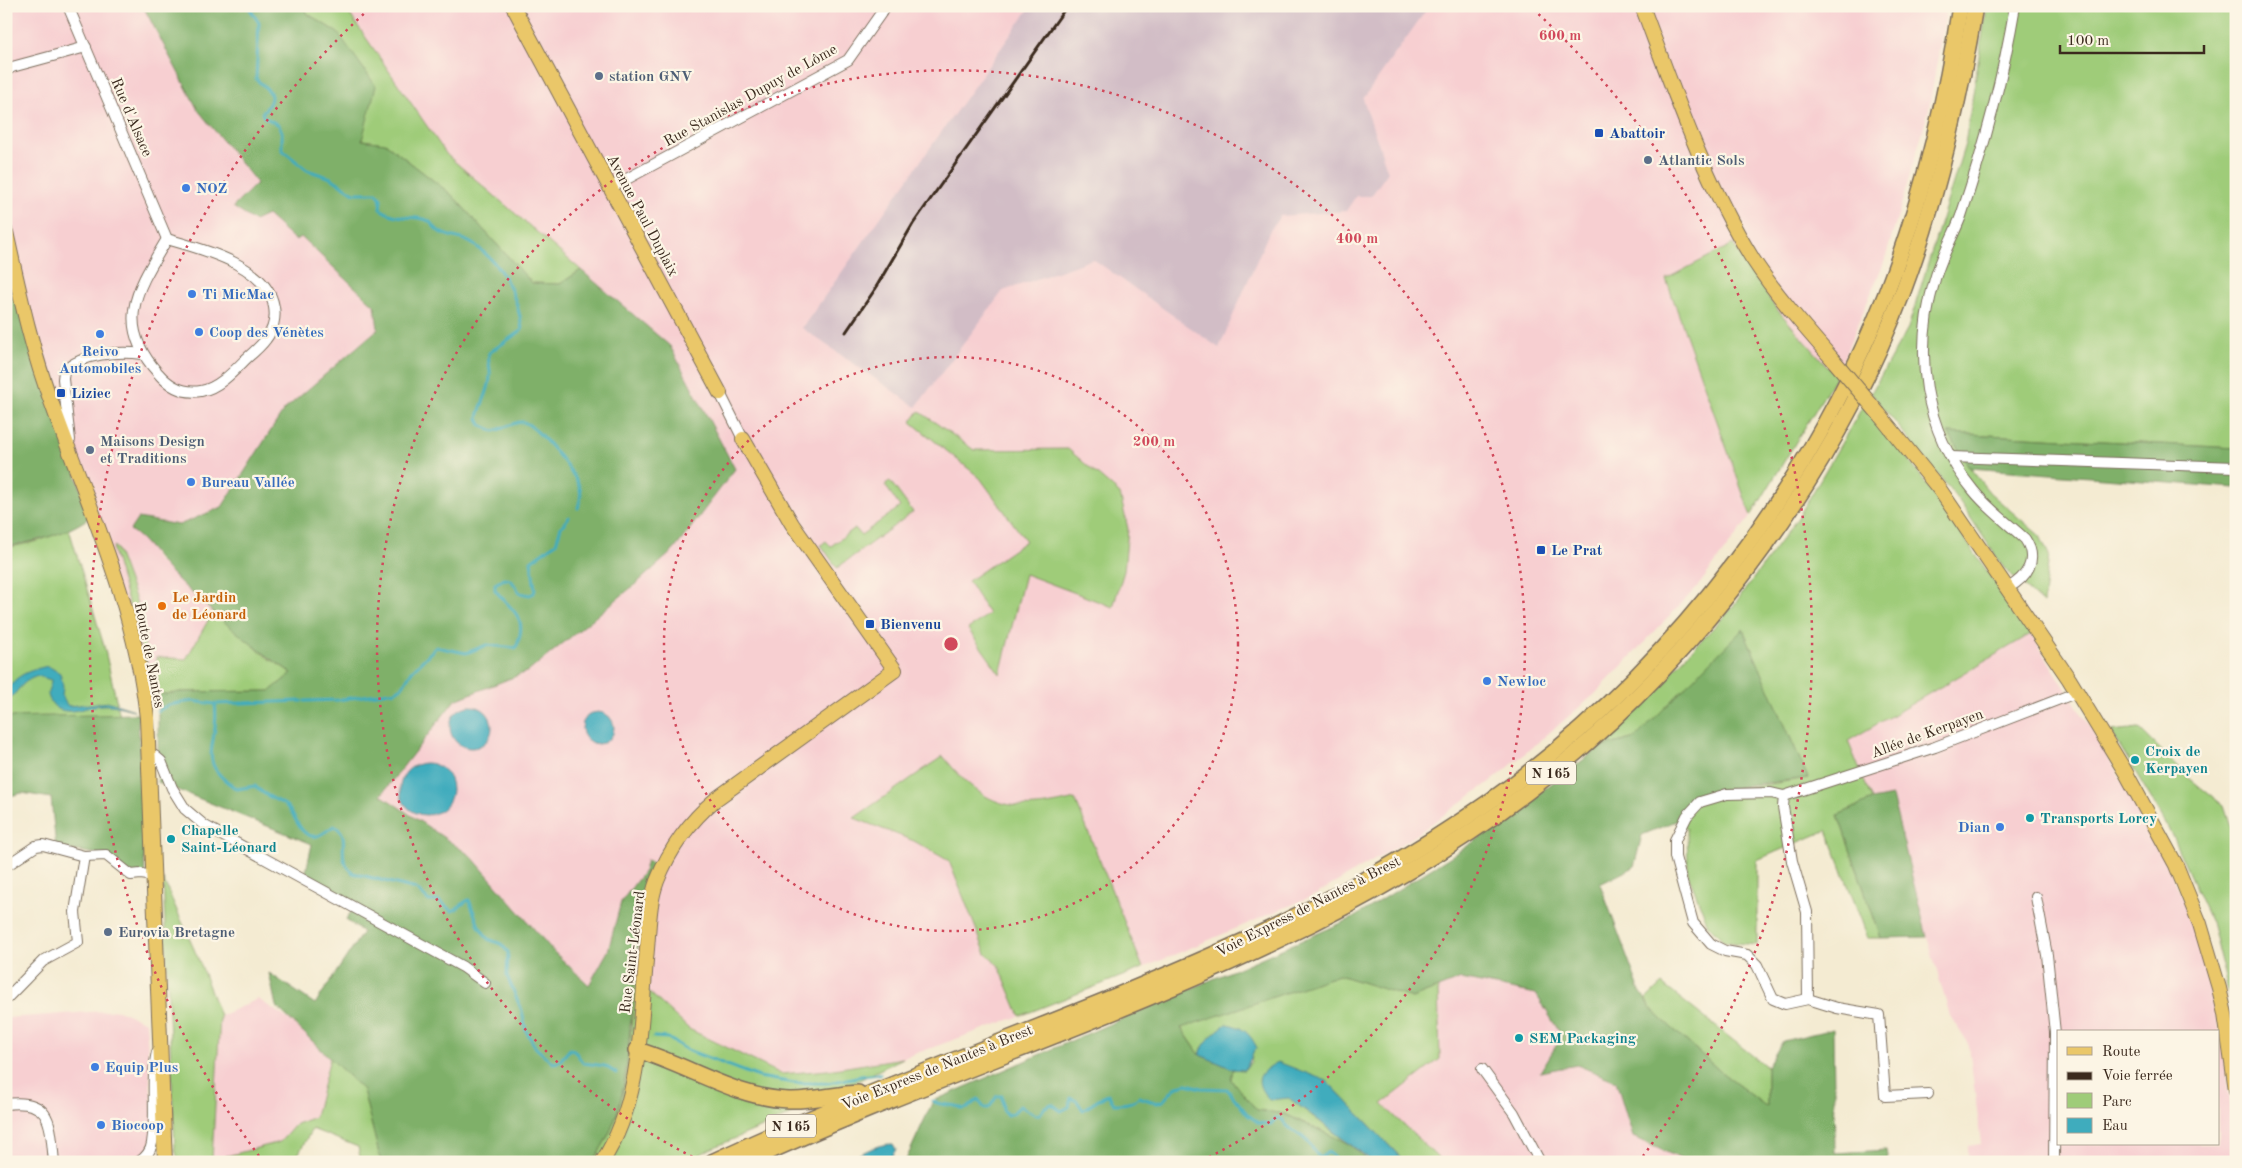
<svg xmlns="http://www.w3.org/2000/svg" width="2242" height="1168" viewBox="0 0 2242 1168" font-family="'Old Standard TT',serif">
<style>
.built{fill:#f7cfd1;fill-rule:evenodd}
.industrial{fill:#d2bdc6}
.green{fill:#9fcc79;stroke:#6d7b4c}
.forest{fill:#7fb069;stroke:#5d6d44}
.water{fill:#3facbd;stroke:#3d6b6e}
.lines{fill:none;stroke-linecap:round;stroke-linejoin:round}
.stream{stroke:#3facbd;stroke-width:3}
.minor-casing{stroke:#7c6e5d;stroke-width:12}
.major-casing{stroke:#7c6e5d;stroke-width:16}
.highway-casing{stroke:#7c6e5d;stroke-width:18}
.minor{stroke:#fff;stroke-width:10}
.major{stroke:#eac769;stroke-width:14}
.highway{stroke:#eac769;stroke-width:15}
.rail{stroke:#3b2a1e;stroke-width:3}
.major-bridge-casing{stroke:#7c6e5d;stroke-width:16;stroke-linecap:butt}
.major-bridge{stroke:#eac769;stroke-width:14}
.ring{fill:none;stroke:#d1495b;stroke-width:2.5;stroke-dasharray:2.5 5}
.service-dot{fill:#5c6f8a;stroke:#fcf5e5;stroke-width:2}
.transit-dot{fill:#1a4fb4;stroke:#fcf5e5;stroke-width:2}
.shop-dot{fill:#3f7fe0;stroke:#fcf5e5;stroke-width:2}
.food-dot{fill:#e8710a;stroke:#fcf5e5;stroke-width:2}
.culture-dot{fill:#0f9aa8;stroke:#fcf5e5;stroke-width:2}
.labels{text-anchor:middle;stroke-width:4.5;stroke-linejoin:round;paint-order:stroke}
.shield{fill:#fcf5e5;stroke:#75675a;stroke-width:1}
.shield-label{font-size:14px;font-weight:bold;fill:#3b2a1e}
.service-label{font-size:15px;font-weight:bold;fill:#4e5e75;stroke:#fcf5e5;text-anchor:start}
.street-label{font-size:15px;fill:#3b2a1e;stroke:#fcf5e5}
.transit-label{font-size:15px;font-weight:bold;fill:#164399;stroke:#fcf5e5;text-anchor:start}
.shop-label{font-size:15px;font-weight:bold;fill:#366cbe;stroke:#fcf5e5;text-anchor:start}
.food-label{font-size:15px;font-weight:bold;fill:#c56008;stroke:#fcf5e5;text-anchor:start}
.culture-label{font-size:15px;font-weight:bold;fill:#0d838f;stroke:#fcf5e5;text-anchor:start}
.centre{fill:#d1495b;stroke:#fcf5e5;stroke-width:2.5}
.ring-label{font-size:15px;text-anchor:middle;font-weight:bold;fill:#d1495b;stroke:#fcf5e5;stroke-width:4.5;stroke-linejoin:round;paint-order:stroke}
</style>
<rect width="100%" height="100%" fill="#fcf5e5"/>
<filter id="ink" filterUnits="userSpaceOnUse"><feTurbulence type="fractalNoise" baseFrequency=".02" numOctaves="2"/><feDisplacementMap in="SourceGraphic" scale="10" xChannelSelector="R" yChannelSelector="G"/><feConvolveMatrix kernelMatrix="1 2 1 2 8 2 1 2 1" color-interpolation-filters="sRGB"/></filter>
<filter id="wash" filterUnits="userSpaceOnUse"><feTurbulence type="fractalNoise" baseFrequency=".0096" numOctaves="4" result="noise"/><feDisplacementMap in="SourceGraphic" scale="20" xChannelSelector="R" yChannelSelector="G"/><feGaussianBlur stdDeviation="1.12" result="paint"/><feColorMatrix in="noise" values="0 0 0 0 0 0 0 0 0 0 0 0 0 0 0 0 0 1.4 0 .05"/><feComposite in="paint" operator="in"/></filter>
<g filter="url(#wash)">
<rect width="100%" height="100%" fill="#f4ebd2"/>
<g class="built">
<polygon points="6,6 144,6 198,110 257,184 233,207 267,215 295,240 301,237 375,306 378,329 284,410 222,507 179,525 138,518 130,530 143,538 157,560 213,612 186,659 156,657 158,695 140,690 117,591 6,254"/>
<polygon points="344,6 1947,6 1928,113 1885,260 1836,376 1775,307 1733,245 1666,279 1751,516 1698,586 1595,694 1497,777 1410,839 1315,895 1143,968 1075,799 1045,807 1015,808 986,796 961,780 943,757 855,818 914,841 949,861 986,954 999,966 1020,1016 903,1058 828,1070 781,1074 689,1029 635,979 645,892 655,865 647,861 644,871 621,902 608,951 590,985 554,952 471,856 381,795 455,700 529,671 638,583 703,511 670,346 447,155"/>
<path d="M2031,634L2096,736L2157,840L2193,922L2215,999L2233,1121L2236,1162H1968V1146L1981,1144L1969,1045L1950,1016L1927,937L1892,796L1872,800L1848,741ZM2058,1032H2218V1144H2058Z"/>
<polygon points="1461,979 1536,994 1562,1036 1540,1072 1577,1065 1616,1081 1633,1137 1688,1162 1442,1162 1382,1104 1440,1059 1438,988"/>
<polygon points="258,999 291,1021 330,1058 315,1117 296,1124 280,1142 212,1160 220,1016"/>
<polygon points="118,1010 146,1022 156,1162 6,1162 6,1018"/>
</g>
<polygon class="industrial" points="1031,6 1429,6 1363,99 1388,172 1371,196 1356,196 1346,211 1280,216 1269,232 1219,348 1093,259 1003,291 916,407 802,328"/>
<g class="green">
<polygon points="303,6 344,6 447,155 581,270 560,284 532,283 452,195 385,143 362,140 338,33 308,14"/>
<polygon points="1987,6 2236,6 2236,448 1948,433 1970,468 1990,493 2040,536 2049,555 2043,604 2004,568 1958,499 1871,393 1908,328 1965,144"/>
<polygon points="1733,244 1775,307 1836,376 1751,516 1666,279"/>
<polygon points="1863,406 1899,445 2031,634 1848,741 1872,800 1838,815 1881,938 1868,938 1827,830 1757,860 1757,945 1725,942 1708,925 1688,874 1687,828 1676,821 1687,805 1712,793 1808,778 1743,630 1635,738 1599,748 1731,609 1799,516"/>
<polygon points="919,411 974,450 1068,449 1120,494 1128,529 1124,571 1113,607 1025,574 1000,674 968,629 989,614 968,581 1026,541 980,478 911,422"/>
<polygon points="890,481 913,512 837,568 821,545 826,541 831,546 855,528 861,535 900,507 885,485"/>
<polygon points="69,529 104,646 121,721 6,717 6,548 38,541"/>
<polygon points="114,546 117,549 136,600 144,640 148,671 113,550"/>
<polygon points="213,612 267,657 292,673 270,691 181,692 158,695 156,657 186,659"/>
<polygon points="2139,728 2189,778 2224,806 2236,842 2236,1022 2211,922 2167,825 2111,731"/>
<path d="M943,756C983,807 1013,815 1075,799L1143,968L1020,1016L999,966L986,954L949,861L914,841L854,818Z"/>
<polygon points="163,879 198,958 220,1016 212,1160 280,1142 296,1124 315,1117 330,1058 363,1090 381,1162 361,1162 358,1147 312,1129 294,1162 179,1162 175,1150"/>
<polygon points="1339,975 1412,998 1438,988 1440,1059 1382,1104 1442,1162 1405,1162 1327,1081 1289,1098 1349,1144 1285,1114 1257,1110 1231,1080 1233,1069 1244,1070 1251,1062 1253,1051 1215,1033 1202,1048 1200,1055 1181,1027"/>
<path d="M635,979L689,1029L781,1074L828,1070L903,1058L786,1117L710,1149L687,1162H591C632,1114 629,1039 635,979Z"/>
<polygon points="1662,984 1767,1067 1767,1107 1721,1072 1654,1012 1646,999"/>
</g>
<g class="forest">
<path d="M143,6H303L308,14L338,33L376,86L362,140L385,143L452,195L532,283L560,284L581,270L670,346L735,469L674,550L638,582L529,671L455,700L381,795L471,856L554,952L589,985L608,951L621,902L644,871L647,860L655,865C638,912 636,965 631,1015C627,1065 625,1122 591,1162H381L363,1090L276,1006L269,973L315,1004L363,932L346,920L357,903L305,876L312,844L158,782V695L181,692L270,691L292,673C249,645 209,610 172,574C157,560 147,541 130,530L138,518L179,525L222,507L284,410L378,329L375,306L301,237L295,240L267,215L254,221L233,207L257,183L198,110Z"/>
<path d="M11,274L90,517C66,535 35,541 6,547V275Z"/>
<polygon points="1948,433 2236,448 2236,488 1970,468"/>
<polygon points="1743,629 1808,778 1750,785 1712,793 1687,805 1676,821 1642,835 1634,867 1600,884 1640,991 1654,1012 1721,1072 1767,1107 1767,1067 1783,1041 1833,1029 1835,1153 1886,1150 1888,1162 1688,1162 1633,1137 1616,1081 1577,1065 1540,1072 1562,1036 1536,994 1461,979 1412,998 1339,975 1181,1028 1200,1055 1233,1069 1231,1080 1257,1110 1285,1114 1349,1144 1371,1162 905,1162 933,1101 1353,918 1475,841 1599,748 1635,738"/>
<polygon points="138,714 145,875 131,875 106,855 56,848 51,798 22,793 6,797 6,717"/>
<polygon points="1892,796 1927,937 1881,938 1838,815 1872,800"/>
</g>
<g class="water">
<path d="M48,666L60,673L63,686L62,697L68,706L110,702L134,710C124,708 113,704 102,705C85,706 59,722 49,698C46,691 51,687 51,680L38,676C19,682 21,691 6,701C6,678 29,670 48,666Z"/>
<circle cx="471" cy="727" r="21"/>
<circle cx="598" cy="728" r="16"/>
<circle cx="426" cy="789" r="26"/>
<path d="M1226,1024C1242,1026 1250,1033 1257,1048C1251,1054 1250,1063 1244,1070L1233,1069L1200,1055C1203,1042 1215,1032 1226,1024Z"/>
<path d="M1278,1062L1327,1081L1405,1162H1371L1367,1157L1289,1098L1269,1100C1253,1081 1257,1073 1278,1062Z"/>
<path d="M893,1144L896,1149L889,1162H837C857,1159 873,1143 893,1144Z"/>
</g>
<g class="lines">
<g class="stream">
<path d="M248,6L259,23L256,79C271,92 278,96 262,113L264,117L279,125L282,132V150L307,170L331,178L354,193H377L381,199L380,209C394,219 408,216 424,219C433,221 434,230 442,233C451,238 462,237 471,243C500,260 519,297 522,330L489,353C487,361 491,368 490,376C490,392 480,404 478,418L481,425L494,431C502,429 516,421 523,422C536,425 577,475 580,489C582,496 580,501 578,508"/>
<path d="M305,701L338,700L396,691L403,686L412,671L436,647L466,653L487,645L516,648C529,616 513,612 495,590V584L504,579L511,580L520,593L530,595L534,593L535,589L531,561L556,543L561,527L569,517"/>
<path d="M215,704C221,745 192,760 237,789L255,786C264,796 274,798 285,805C296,813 299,839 317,836C322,835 329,829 334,826C349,833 341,845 344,859C345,865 350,869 353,873L416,889L429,901H439L452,911C460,909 462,902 469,900L479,926L488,939L501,944L508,952L507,976L522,1011L526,1031L536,1048L553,1063L559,1062L570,1049L574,1050L583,1063L605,1066L616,1073"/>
<polyline points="158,711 168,705 192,701 215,704 302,701"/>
<polyline points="654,1037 668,1038 687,1050 759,1077 794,1083 828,1083 861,1076 880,1074"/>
<path d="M933,1101C944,1108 954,1102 963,1109L968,1108L978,1099L984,1108H989L997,1096H1002L1003,1110L1007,1115L1013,1113L1020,1106L1036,1115L1040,1114L1045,1107L1052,1104L1061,1111L1069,1107L1071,1098L1077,1101L1083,1110L1108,1094L1114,1104C1123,1104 1132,1104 1139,1097L1157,1103L1163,1101L1177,1086L1187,1084L1201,1088L1227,1089L1248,1115L1259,1123L1271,1124L1276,1118L1282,1119C1288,1130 1297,1132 1306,1140C1312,1145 1314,1154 1321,1158L1328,1152L1333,1156L1335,1162"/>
</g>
</g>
</g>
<g filter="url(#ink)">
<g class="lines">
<defs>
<g id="minor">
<polyline points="68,6 167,239"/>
<polyline points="6,71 12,67 86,47"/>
<polyline points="610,188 848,60 886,6"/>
<path d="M167,239C202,249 267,265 274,307C276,318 273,330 266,339C261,346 254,352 247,358C235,370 219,388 201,391C183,394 169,386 158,373C113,323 138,288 167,239Z"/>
<polyline points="720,393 743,439"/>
<path d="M70,440L63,379L64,371C83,353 118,351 143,354"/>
<polyline points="1951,457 2236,467"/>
<path d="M2008,588C2027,577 2039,560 2025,539C2008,523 1988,509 1973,490C1923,429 1913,353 1935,279C1941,257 1953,237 1961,216C1984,148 2003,77 2015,6"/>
<polyline points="148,755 155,756 161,761 172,788 185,809 205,826 463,967 485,983"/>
<polyline points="1784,796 1771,793 1727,794 1700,802 1687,816 1675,840 1675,857 1693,923 1711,944 1725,951 1747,955 1757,965 1773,999 1785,1004 1808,999 1837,1008 1879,1015 1885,1096 1928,1094"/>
<polyline points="6,866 36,846 43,845 84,856 106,855 131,875 141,874 154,876"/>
<polyline points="2036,897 2047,955 2055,1033 2054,1162"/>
<polyline points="6,999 43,961 78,942 75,912 84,856"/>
<polyline points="1808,999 1807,912 1792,861 1783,807 1784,796 1935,747 2078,692"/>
<polyline points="1482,1069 1514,1113 1540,1162"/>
<path d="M6,1104C53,1098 50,1125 54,1162"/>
<path d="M139,1162C146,1157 151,1151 152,1143C157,1113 150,1082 157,1052"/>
</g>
<g id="major">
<polyline points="513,6 720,393"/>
<path d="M1642,6C1674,91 1704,180 1752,258C1776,295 1806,329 1835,362"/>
<path d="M6,232C19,290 31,349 52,404C89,507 136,608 147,718L165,1162"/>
<polyline points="1879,414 1940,490 2069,679 2126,773 2176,865 2200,924 2219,988 2225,1014 2236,1090"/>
<path d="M602,1162C643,1099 640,1021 647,949C649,927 649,902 657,881C670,848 689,822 716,799L895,670L792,524L743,439"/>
</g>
<g id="highway">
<path d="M637,1050C688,1065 735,1098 789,1100C812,1101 835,1094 858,1093"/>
<path d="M712,1162C896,1076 1090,1014 1274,927C1358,886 1440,839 1515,783C1678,659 1810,486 1885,296C1921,203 1945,105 1960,6"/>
<path d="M746,1162C921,1082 1105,1023 1278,940C1365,899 1449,851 1526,793C1688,671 1830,484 1902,294C1937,201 1959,105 1975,6"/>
</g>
</defs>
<use href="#minor" class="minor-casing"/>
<use href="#major" class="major-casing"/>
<use href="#highway" class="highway-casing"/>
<use href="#minor" class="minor"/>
<use href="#major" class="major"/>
<use href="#highway" class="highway"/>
<g class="rail">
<polyline points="875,289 913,224 1067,6"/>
<polyline points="846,332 878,285"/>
</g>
<defs>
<polyline id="major-bridge" points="1835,362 1879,414"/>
</defs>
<use href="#major-bridge" class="major-bridge-casing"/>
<use href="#major-bridge" class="major-bridge"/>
</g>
</g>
<g class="ring">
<circle cx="951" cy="644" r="287"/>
<path d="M699 1160A574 574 0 1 1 1203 1160"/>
<path d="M259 1156A861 861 0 0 1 369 9M1533 9A861 861 0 0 1 1643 1156"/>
</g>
<g class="service-dot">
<circle cx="599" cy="76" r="5"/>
<circle cx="1648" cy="160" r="5"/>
<circle cx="90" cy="450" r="5"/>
<circle cx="108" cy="932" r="5"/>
</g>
<g class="transit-dot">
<rect x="1594" y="128" width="10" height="10" rx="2.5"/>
<rect x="56" y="388" width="10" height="10" rx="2.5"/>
<rect x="1536" y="545" width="10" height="10" rx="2.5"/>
<rect x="865" y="619" width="10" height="10" rx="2.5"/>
</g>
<g class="shop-dot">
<circle cx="186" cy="188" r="5"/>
<circle cx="192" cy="294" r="5"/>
<circle cx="199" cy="332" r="5"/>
<circle cx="100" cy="334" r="5"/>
<circle cx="191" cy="482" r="5"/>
<circle cx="1487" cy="681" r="5"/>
<circle cx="2000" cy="827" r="5"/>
<circle cx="95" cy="1067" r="5"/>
<circle cx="101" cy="1125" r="5"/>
</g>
<circle class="food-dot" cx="162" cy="606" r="5"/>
<g class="culture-dot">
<circle cx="2135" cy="760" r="5"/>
<circle cx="2030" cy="818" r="5"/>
<circle cx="171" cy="839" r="5"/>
<circle cx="1519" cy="1038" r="5"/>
</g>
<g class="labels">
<g class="shield">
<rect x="1526" y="761.5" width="50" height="23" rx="4"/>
<rect x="766" y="1114.5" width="50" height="23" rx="4"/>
</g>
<g class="shield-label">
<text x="1551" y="778">N 165</text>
<text x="791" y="1131">N 165</text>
</g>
<g class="service-label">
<text x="609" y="81">station GNV</text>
<text x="1658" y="165">Atlantic Sols</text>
<text x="100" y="446">Maisons Design<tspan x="100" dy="17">et Traditions</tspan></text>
<text x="118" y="937">Eurovia Bretagne</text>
</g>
<g class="street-label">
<text transform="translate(750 95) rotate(-29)" y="5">Rue Stanislas Dupuy de Lôme</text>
<text transform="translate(132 117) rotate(67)" y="5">Rue d'Alsace</text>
<text transform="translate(643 215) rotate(62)" y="5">Avenue Paul Duplaix</text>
<text transform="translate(150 655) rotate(79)" y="5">Route de Nantes</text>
<text transform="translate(1927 733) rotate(-20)" y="5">Allée de Kerpayen</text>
<text transform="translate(1308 906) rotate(-27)" y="5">Voie Express de Nantes à Brest</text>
<text transform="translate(632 952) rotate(-83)" y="5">Rue Saint-Léonard</text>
<text transform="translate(937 1067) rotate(-22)" y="5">Voie Express de Nantes à Brest</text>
</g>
<g class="transit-label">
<text x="1609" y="138">Abattoir</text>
<text x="71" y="398">Liziec</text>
<text x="1551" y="555">Le Prat</text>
<text x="880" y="629">Bienvenu</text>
</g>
<g class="shop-label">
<text x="196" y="193">NOZ</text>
<text x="202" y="299">Ti MicMac</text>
<text x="209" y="337">Coop des Vénètes</text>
<text x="100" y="356" text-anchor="middle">Reivo<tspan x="100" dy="17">Automobiles</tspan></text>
<text x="201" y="487">Bureau Vallée</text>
<text x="1497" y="686">Newloc</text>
<text x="1990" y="832" text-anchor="end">Dian</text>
<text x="105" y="1072">Equip Plus</text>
<text x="111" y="1130">Biocoop</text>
</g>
<g class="food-label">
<text x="172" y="602">Le Jardin<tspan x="172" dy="17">de Léonard</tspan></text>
</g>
<g class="culture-label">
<text x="2145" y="756">Croix de<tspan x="2145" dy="17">Kerpayen</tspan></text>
<text x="2040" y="823">Transports Lorcy</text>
<text x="181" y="835">Chapelle<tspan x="181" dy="17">Saint-Léonard</tspan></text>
<text x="1529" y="1043">SEM Packaging</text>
</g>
</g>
<circle cx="951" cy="644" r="8" class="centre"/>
<g class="ring-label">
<text x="1560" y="40">600 m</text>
<text x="1357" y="243">400 m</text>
<text x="1154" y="446">200 m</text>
</g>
<rect width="2242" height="1168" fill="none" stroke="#fcf5e5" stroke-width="25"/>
<rect x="2057" y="1030" width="162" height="115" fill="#fcf5e5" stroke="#afa495"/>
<rect x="2067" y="1047" width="25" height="8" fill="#eac769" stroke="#afa495"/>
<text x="2102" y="1056" font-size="15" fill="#3b2a1e">Route</text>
<rect x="2067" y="1072" width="25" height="8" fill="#3b2a1e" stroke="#afa495"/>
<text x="2102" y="1080" font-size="15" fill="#3b2a1e">Voie ferrée</text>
<rect x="2067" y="1093" width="25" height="15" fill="#9fcc79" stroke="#afa495"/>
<text x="2102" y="1106" font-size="15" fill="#3b2a1e">Parc</text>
<rect x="2067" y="1118" width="25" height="15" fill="#3facbd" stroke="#afa495"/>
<text x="2102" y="1130" font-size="15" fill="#3b2a1e">Eau</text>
<path d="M2060 45v8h144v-8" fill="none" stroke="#3b2a1e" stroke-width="2.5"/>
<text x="2067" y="45" font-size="15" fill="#3b2a1e" stroke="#fcf5e5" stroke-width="4" paint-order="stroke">100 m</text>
</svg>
